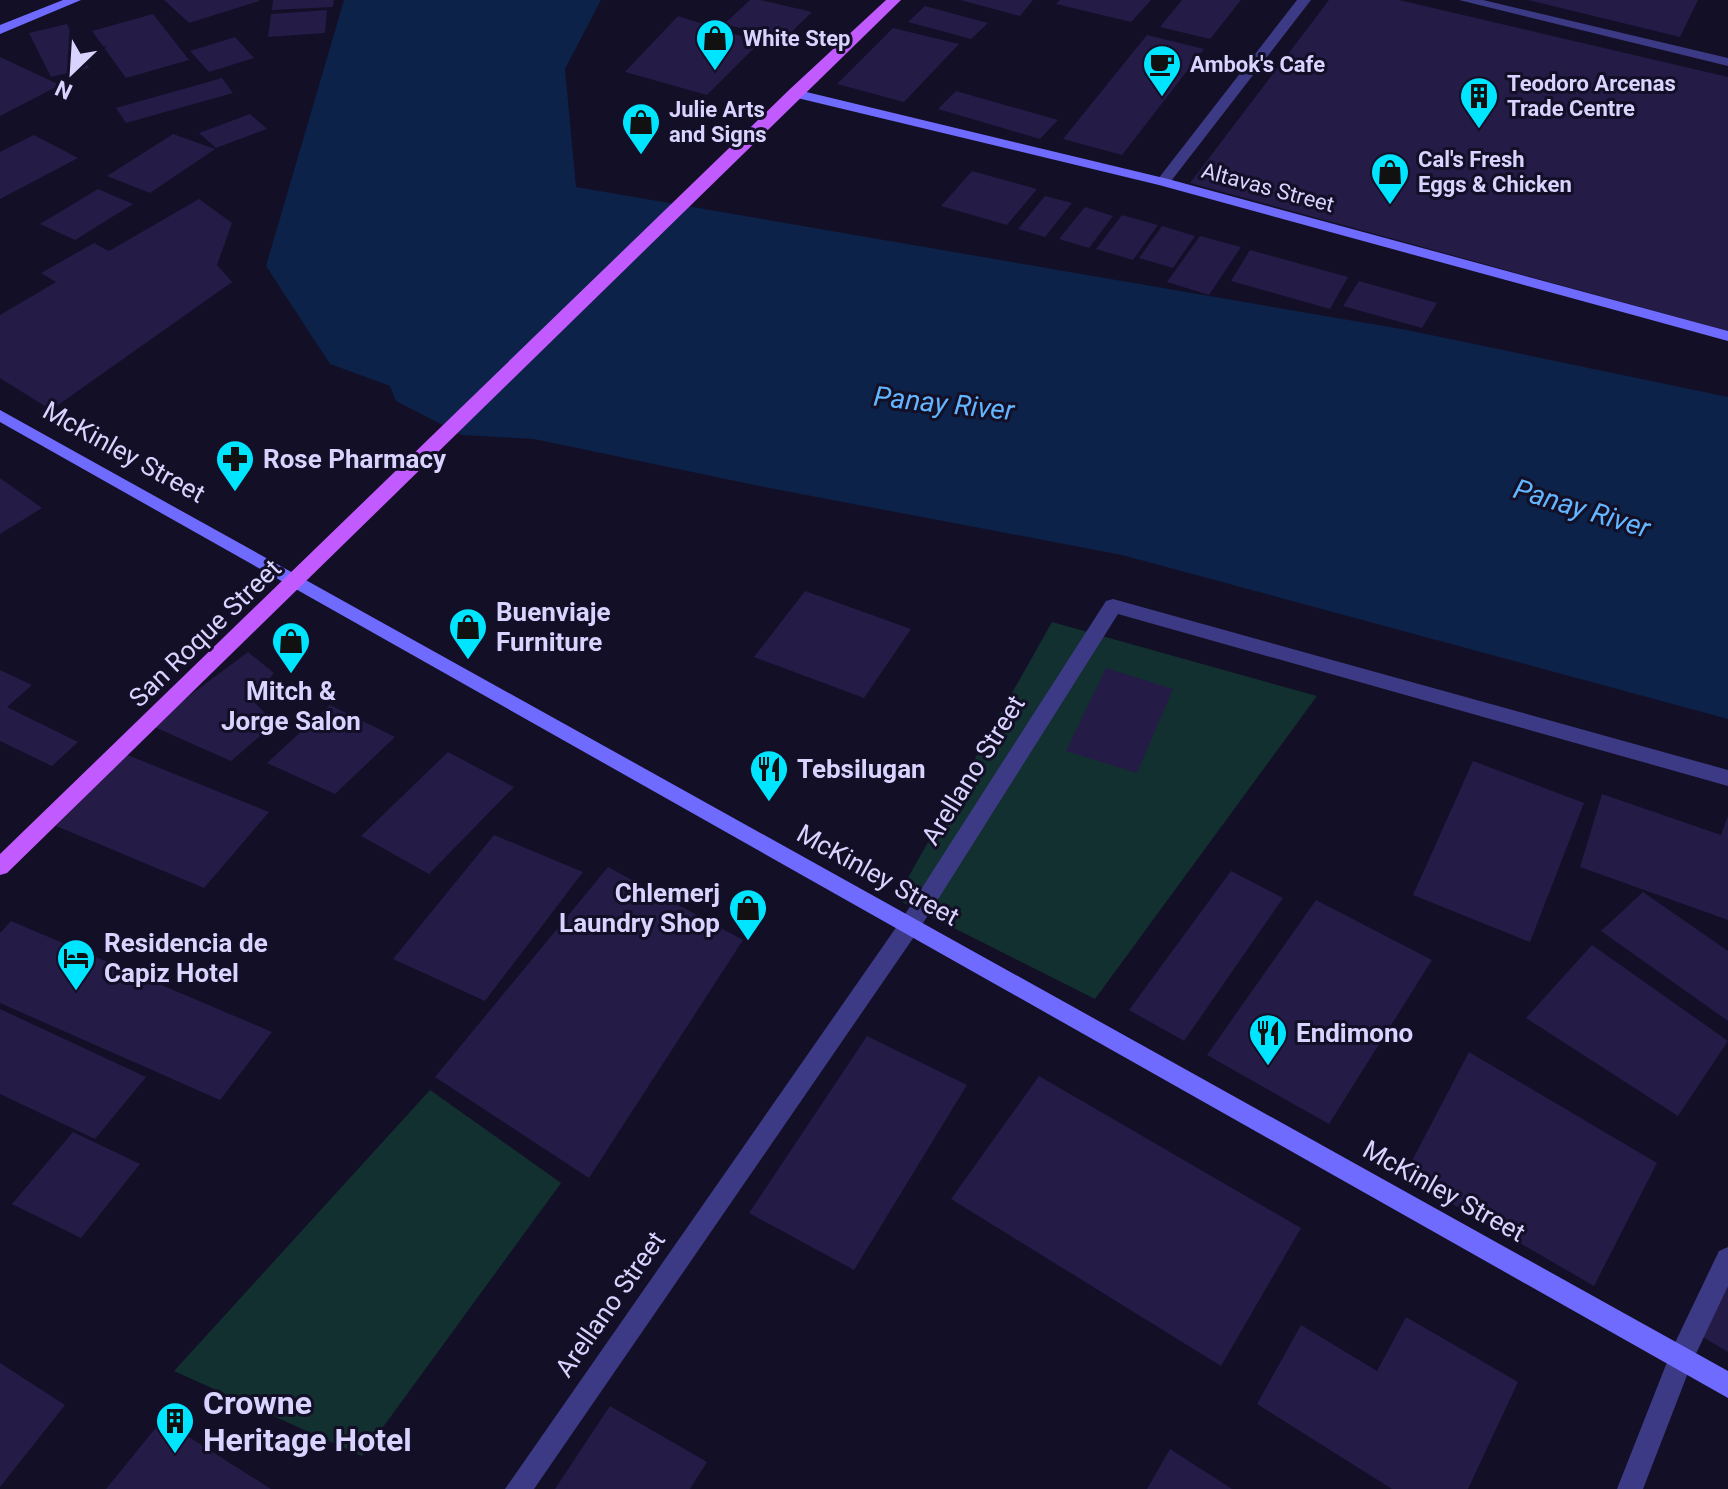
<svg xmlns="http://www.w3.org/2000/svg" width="1728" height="1489" viewBox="0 0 1728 1489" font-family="Roboto,sans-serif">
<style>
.green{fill:#12302f}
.water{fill:#0c2248}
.building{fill:#241b47}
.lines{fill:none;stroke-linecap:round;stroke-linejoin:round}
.lane{fill:#3d3a85;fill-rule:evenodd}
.street{fill:#3d3a85;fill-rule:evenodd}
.secondary{fill:#6f6bff;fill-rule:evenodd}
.primary{fill:#c25bff;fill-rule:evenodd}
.labels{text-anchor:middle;stroke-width:6;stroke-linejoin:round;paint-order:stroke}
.far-poi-label{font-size:22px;font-weight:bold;fill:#d9d4ff;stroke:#130f26;text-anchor:start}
.far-street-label{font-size:22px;fill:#d9d4ff;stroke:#130f26}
.street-label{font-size:26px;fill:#d9d4ff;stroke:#130f26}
.poi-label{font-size:26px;font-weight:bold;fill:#d9d4ff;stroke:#130f26;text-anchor:start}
.water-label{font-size:28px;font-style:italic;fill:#62b6ff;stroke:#130f26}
.near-poi-label{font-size:32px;font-weight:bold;fill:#d9d4ff;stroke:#130f26;text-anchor:start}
</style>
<rect width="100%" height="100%" fill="#130f26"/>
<g class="green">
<polygon points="1052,622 1317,696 1095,999 896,899"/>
<polygon points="430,1090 561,1183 362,1456 174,1371"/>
</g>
<polygon class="water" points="344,0 601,0 565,69 576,187 1407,330 1728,397 1728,719 1122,555 764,487 534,439 462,435 396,401 390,386 330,364 266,266"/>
<g class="building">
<polygon points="164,0 259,0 259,1 189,23"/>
<polygon points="273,0 334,0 333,7 272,10"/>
<polygon points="750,0 761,0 812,12 784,39 724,24"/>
<polygon points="960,0 1033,0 1020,16"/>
<polygon points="1060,0 1151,0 1131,22 1056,4"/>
<polygon points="1182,0 1241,0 1210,39 1160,27"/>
<polygon points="1329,0 1399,0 1728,77 1728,331 1190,183"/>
<polygon points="1528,0 1698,0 1680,37"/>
<polygon points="925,6 988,23 971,39 908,22"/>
<polygon points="327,10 325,33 268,37 271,14"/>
<polygon points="153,14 189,60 126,78 92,31"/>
<polygon points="678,16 760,42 707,95 625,72"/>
<polygon points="67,24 89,68 51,77 29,33"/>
<polygon points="893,28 959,44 904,102 837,84"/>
<polygon points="1147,35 1204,49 1122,155 1063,139"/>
<polygon points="235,37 254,58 209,72 190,51"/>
<polygon points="0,57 60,85 0,116"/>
<polygon points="222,78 233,93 126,123 116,108"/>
<polygon points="956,91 1058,120 1040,139 938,109"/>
<polygon points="250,114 267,129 216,148 199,133"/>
<polygon points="173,134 215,149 150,193 107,176"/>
<polygon points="34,135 78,158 0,199 0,152"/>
<polygon points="972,171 1037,189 1007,225 941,206"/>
<polygon points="98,189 133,204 75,240 40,224"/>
<polygon points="1045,196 1072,203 1045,237 1018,229"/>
<polygon points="199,199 232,223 217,265 232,282 51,410 0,378 0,315 56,282 41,273 94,243 109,251"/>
<polygon points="1085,207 1113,216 1089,248 1059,239"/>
<polygon points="1122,215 1158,225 1133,260 1096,249"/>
<polygon points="1162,226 1195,236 1173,268 1139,258"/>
<polygon points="1200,236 1241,247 1209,295 1167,282"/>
<polygon points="1250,250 1348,277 1330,309 1231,281"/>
<polygon points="1359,281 1437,303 1422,328 1343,306"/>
<polygon points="0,478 42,508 0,534"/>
<polygon points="805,591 911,629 864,698 754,657"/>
<polygon points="248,652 274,673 253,701 275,723 231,761 150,725"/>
<polygon points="1106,668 1173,689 1137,773 1066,751"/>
<polygon points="0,670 32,685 7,707 78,742 52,766 0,741"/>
<polygon points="330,705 395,737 335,794 267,763"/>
<polygon points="448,752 514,787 429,874 361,836"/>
<polygon points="125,754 269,812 204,888 56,826"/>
<polygon points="1473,761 1584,803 1530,942 1413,895"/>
<polygon points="1602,794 1721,835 1728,816 1728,920 1580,867"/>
<polygon points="494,835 583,872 485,1001 393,959"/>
<polygon points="608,867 743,940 589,1178 435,1077"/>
<polygon points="1231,871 1283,898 1184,1041 1129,1010"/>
<polygon points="1643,892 1728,951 1728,1021 1601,931"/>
<polygon points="1316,900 1432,960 1329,1124 1207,1055"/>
<polygon points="11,921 272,1032 220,1100 0,1003 0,933"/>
<polygon points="1592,945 1728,1041 1678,1116 1526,1018"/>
<polygon points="0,1009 146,1077 95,1139 0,1094"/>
<polygon points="867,1036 967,1085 854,1270 749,1213"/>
<polygon points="1469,1052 1657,1163 1594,1286 1404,1176"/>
<polygon points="1039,1076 1301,1228 1221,1366 951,1199"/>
<polygon points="73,1132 140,1164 81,1238 12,1204"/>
<polygon points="1728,1273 1728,1352 1701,1336"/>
<polygon points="1406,1317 1518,1382 1468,1489 1392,1489 1257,1404 1301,1325 1377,1371"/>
<polygon points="0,1363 65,1405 0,1487"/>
<polygon points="610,1406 707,1462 690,1489 555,1489"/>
<polygon points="162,1420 271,1489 106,1489"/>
<polygon points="1170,1449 1232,1489 1147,1489"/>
</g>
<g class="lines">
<g class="lane">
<polygon points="1297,0 1311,0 1168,185 1158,185 1158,179"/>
<polygon points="1459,0 1483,0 1728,58 1728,66"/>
</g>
<g class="street">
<polygon points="1113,599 1728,770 1728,786 1118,614 918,931 534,1489 505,1489 902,919 1106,601"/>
<polygon points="1728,1247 1728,1286 1693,1360 1643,1489 1617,1489 1673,1347 1719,1251"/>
</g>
<g class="secondary">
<polygon points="63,0 81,0 0,34 0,25"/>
<polygon points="794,89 1168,179 1728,331 1728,341 1159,185 789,96 787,93"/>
<polygon points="0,410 1728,1371 1728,1398 0,422"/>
</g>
<polygon class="primary" points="886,0 901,0 7,873 0,875 0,854 789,90"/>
</g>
<defs>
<symbol id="shop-pin" viewBox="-11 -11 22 30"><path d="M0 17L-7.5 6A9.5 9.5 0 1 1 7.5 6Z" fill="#00e5ff" stroke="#130f26"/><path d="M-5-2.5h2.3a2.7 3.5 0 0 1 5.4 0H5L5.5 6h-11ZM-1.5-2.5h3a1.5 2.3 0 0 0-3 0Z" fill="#111"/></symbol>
<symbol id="cafe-pin" viewBox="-11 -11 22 30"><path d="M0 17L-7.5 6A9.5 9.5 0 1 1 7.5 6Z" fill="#00e5ff" stroke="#130f26"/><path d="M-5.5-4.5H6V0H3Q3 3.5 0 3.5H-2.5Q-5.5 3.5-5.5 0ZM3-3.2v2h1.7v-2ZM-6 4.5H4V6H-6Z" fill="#111"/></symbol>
<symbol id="building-pin" viewBox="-11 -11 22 30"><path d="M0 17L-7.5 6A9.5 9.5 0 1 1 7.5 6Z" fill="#00e5ff" stroke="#130f26"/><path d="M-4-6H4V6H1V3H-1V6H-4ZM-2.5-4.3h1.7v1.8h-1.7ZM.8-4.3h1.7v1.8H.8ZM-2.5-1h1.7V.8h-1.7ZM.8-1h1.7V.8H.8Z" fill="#111"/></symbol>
<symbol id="pharmacy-pin" viewBox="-11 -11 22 30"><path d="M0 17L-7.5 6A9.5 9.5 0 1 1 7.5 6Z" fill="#00e5ff" stroke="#130f26"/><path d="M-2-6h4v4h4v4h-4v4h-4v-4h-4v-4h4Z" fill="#111"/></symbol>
<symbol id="restaurant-pin" viewBox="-11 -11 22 30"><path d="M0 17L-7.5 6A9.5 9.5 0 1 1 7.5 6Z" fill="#00e5ff" stroke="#130f26"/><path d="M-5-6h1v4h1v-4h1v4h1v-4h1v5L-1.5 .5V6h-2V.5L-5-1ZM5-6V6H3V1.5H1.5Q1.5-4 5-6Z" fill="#111"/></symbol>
<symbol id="hotel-pin" viewBox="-11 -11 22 30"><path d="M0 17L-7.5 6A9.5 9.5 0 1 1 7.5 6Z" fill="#00e5ff" stroke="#130f26"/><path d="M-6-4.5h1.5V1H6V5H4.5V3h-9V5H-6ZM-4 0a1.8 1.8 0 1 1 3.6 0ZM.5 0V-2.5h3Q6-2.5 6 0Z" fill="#111"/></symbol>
</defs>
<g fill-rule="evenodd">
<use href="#shop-pin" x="693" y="16" width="44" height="60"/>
<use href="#cafe-pin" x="1140" y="42" width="44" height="60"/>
<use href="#building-pin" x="1457" y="74" width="44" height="60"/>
<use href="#shop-pin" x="619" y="100" width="44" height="60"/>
<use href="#shop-pin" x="1368" y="150" width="44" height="60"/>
<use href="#pharmacy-pin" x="213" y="437" width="44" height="60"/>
<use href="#shop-pin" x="446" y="605" width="44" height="60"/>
<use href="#shop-pin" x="269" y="619" width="44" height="60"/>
<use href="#restaurant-pin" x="747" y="747" width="44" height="60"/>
<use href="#shop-pin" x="726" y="886" width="44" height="60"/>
<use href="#hotel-pin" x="54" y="936" width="44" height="60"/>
<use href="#restaurant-pin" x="1246" y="1011" width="44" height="60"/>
<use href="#building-pin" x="153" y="1399" width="44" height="60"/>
</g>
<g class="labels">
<g class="far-poi-label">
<text x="743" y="46">White Step</text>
<text x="1190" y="72">Ambok's Cafe</text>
<text x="1507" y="91">Teodoro Arcenas<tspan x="1507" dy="25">Trade Centre</tspan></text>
<text x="669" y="117">Julie Arts<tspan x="669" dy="25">and Signs</tspan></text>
<text x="1418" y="167">Cal's Fresh<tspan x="1418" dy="25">Eggs &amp; Chicken</tspan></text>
</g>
<g class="far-street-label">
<text transform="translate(1268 187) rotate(15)" y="8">Altavas Street</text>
</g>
<g class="street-label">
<text transform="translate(124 452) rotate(29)" y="9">McKinley Street</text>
<text transform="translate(205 633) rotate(-44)" y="9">San Roque Street</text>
<text transform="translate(973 770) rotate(-58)" y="9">Arellano Street</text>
<text transform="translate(878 875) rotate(29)" y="9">McKinley Street</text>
<text transform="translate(1444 1191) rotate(29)" y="9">McKinley Street</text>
<text transform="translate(610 1304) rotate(-55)" y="9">Arellano Street</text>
</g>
<g class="poi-label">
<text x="263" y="468">Rose Pharmacy</text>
<text x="496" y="621">Buenviaje<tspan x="496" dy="30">Furniture</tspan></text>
<text x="291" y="700" text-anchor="middle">Mitch &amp;<tspan x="291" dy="30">Jorge Salon</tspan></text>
<text x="797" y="778">Tebsilugan</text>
<text x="720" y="902" text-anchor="end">Chlemerj<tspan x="720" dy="30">Laundry Shop</tspan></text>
<text x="104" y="952">Residencia de<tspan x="104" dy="30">Capiz Hotel</tspan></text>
<text x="1296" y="1042">Endimono</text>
</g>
<g class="water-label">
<text transform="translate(944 403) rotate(6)" y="10">Panay River</text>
<text transform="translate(1582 508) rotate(17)" y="10">Panay River</text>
</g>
<g class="near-poi-label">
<text x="203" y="1414">Crowne<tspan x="203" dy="37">Heritage Hotel</tspan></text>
</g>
</g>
<g transform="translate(72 72) rotate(205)" stroke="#130f26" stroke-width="6" paint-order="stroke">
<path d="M0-6L14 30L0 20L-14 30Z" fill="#d9d4ff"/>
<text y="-12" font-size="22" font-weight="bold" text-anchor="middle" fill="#d9d4ff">N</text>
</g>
</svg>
